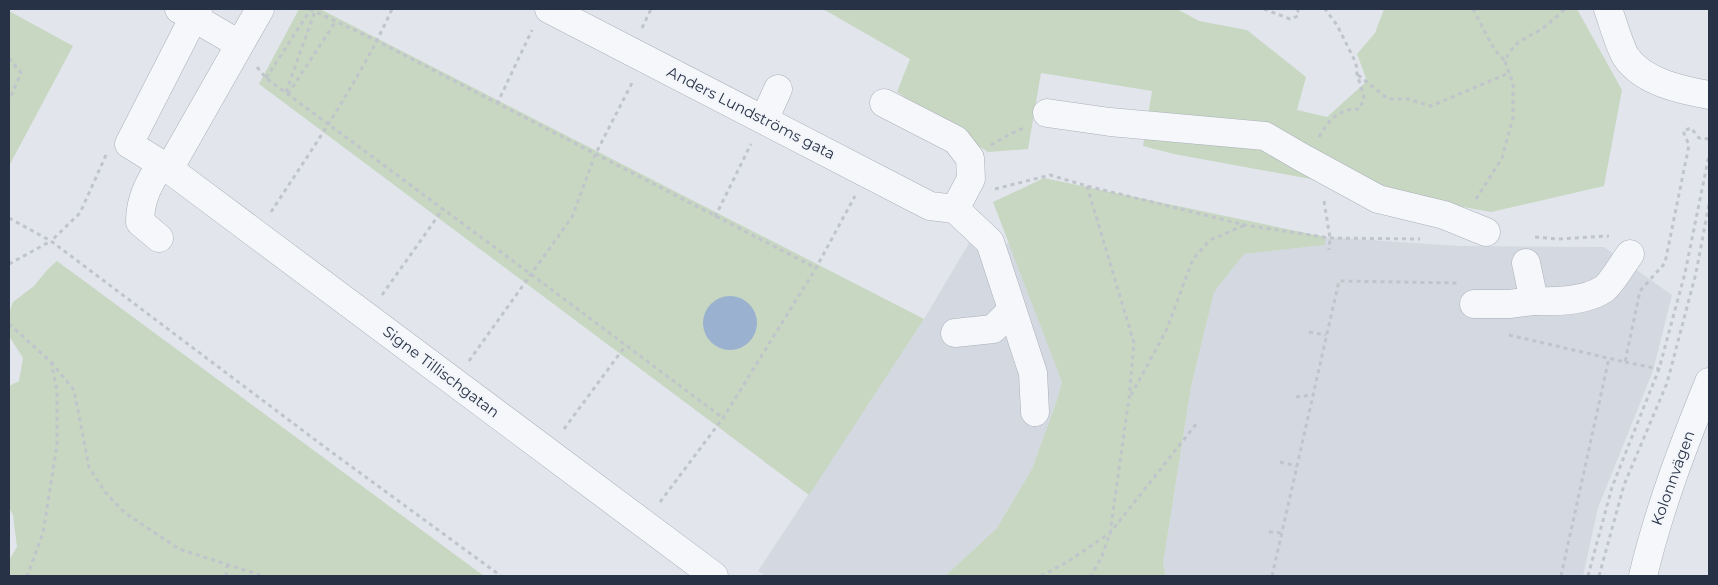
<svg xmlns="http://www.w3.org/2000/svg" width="1718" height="585" viewBox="0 0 1718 585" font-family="Montserrat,sans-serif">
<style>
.built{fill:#d4d8e1}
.green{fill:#c7d7c2}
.water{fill:#9ab1cf}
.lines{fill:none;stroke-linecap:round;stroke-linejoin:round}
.minor-casing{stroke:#aab0ba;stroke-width:29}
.path{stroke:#c0c4cb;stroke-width:3;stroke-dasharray:4 4;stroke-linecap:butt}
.minor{stroke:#f6f7fa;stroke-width:28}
.labels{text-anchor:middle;stroke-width:4;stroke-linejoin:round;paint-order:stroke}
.street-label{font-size:15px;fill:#283246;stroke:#f2f5f9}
</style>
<rect width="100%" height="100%" fill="#e2e6ec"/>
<g class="built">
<polygon points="1325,237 1460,246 1604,247 1672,295 1653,371 1598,508 1583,576 1166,576 1163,564 1191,387 1214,292 1244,254 1324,245"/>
<polygon points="972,238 1010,244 1062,382 1057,400 1032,469 997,528 945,576 765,576 758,571 924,319"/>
</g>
<g class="green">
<polygon points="299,9 320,9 924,319 809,495 259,84"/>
<polygon points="823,9 1177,9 1199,21 1247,30 1306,77 1297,110 1327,117 1367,81 1357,54 1375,33 1384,9 1577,9 1622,90 1604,186 1491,212 1174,154 1143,146 1152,91 1041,73 1028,149 988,152 897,92 910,59"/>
<polygon points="9,11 73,46 9,166"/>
<polygon points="1044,178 1325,237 1325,245 1244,254 1214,292 1191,387 1163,564 1166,576 945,576 997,528 1032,469 1057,400 1062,382 993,202"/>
<polygon points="57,261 484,576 9,576 9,560 17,547 13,515 9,508 9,386 19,381 23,358 9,336 9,313 13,302 34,286 48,269"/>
</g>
<circle class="water" cx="730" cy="323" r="27"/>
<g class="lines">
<defs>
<g id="minor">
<polyline points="179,9 239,44"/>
<polyline points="198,9 129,144 169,169 714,576"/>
<polyline points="549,9 930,206 955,209"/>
<path d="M1608,9C1612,20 1620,48 1626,57C1643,82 1681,90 1709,95"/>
<polyline points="884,103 956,140 970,158 971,179 955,209"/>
<polyline points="1047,113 1110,122 1265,136 1301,157 1378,199 1444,215 1486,232"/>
<polyline points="764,120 778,89"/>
<polyline points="169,169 260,9"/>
<polyline points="955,209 990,242 1033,373 1035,412"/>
<path d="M159,238L140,222C140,199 149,183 161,164"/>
<path d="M1526,263L1534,301C1554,302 1586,301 1604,289C1611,284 1624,262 1630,254"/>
<polyline points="1474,304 1509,304 1534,301"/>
<polyline points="955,333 993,329 1011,311"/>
<path d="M1643,576C1659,509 1683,446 1709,382"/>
</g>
</defs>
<use href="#minor" class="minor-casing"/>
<g class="path">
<polyline points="310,9 377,41 816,268"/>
<polyline points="1264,9 1290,19 1298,16 1298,9"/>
<polyline points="1473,9 1494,49 1505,61"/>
<polyline points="642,28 651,9"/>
<polyline points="9,58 21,73 9,100"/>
<polyline points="257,67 266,78 532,275 723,418"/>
<polyline points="1358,75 1388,99 1408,99 1431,106 1509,73"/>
<polyline points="266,78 311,9"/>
<polyline points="286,92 315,11"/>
<polyline points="288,94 336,21"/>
<polyline points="497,104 532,30"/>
<path d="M1319,137C1330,119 1337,109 1360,109L1364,97L1357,74L1356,63L1337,25L1325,9"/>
<polyline points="991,145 1010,134 1026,127"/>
<polyline points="106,155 80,213 51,241 326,448 501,576"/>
<polyline points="1087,186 1134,343 1129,398 1110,533 1102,556 1091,576"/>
<polyline points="995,189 1050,175 1087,186 1245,225 1330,238 1420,239"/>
<path d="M1476,199L1502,158L1513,118V84L1505,61C1514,41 1523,40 1540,30C1549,24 1557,16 1565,9"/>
<polyline points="1324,201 1330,238 1329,250"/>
<path d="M271,212C314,146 360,80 392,9"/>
<polyline points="715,217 751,144"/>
<polyline points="9,218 51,241"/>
<polyline points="1535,237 1558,239 1609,236"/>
<polyline points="9,264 51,241"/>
<polyline points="382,295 443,209"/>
<polyline points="9,324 51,362 57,390 57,445 43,533 27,576"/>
<polyline points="1309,332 1326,335"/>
<polyline points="1509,335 1625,362 1640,291 1665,263 1689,145 1683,131 1691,128 1699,138 1709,139"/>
<polyline points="469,361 572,217 595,155 633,81"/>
<polyline points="51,362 74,390 89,467 105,492 125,513 179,549 263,576"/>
<polyline points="1625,362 1659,369"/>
<polyline points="1131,395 1166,331 1193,259 1210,240 1245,225"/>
<polyline points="1296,397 1312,395"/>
<polyline points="564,429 626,345"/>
<polyline points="1280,462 1297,466"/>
<polyline points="660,502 723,418 816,268 855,196"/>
<polyline points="1269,532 1282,533"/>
<polyline points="226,576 227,566"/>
<polyline points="1041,576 1067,562 1110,533 1197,423"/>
<polyline points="1272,576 1339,281 1457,283"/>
<polyline points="1561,576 1609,358"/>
<polyline points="1588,576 1612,487 1659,369 1685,273 1709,155"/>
<polyline points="1599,576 1624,485 1667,383 1696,273 1709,204"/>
</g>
<use href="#minor" class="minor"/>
</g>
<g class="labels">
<g class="street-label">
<text transform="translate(751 113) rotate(27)" y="5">Anders Lundströms gata</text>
<text transform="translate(441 372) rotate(37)" y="5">Signe Tillischgatan</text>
<text transform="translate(1673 478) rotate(-70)" y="5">Kolonnvägen</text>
</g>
</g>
<rect width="1718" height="585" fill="none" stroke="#283246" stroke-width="20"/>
</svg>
